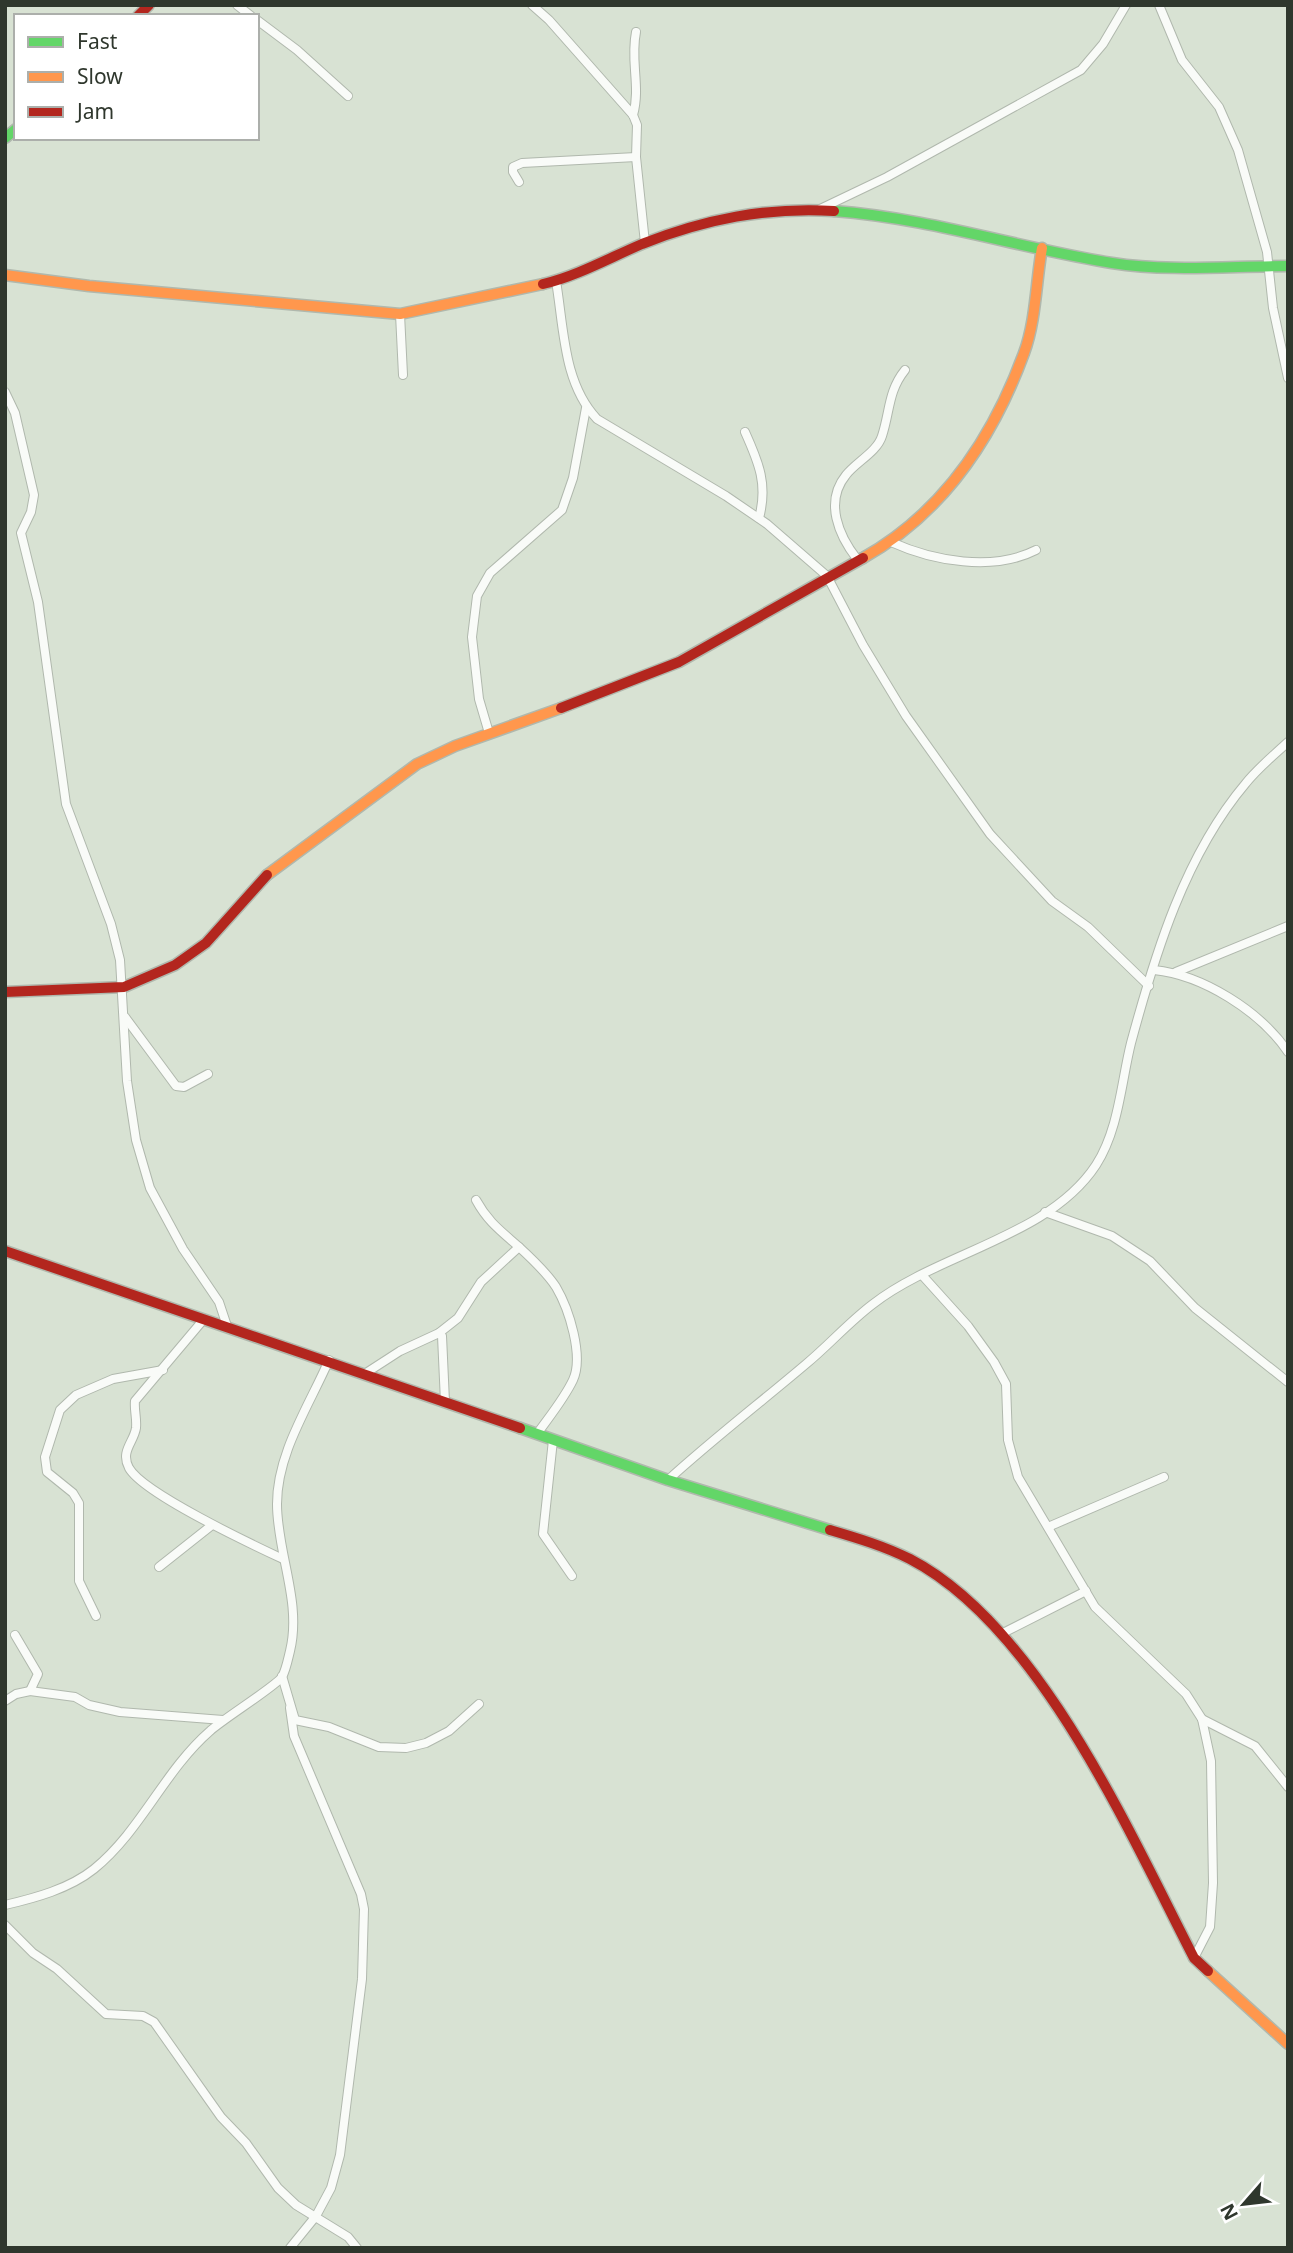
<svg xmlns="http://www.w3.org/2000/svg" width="1293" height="2253" viewBox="0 0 1293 2253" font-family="'Noto Sans',sans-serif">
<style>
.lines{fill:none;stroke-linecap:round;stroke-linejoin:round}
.street-casing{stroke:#b0b8ad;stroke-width:10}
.fast-casing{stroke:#b0b8ad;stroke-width:13}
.slow-casing{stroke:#b0b8ad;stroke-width:13}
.jam-casing{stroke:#b0b8ad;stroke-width:13}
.street{stroke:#f9fbf8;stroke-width:8}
.fast{stroke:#63d668;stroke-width:10}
.slow{stroke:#ff974d;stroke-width:10}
.jam{stroke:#b3261e;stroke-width:10}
</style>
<rect width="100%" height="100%" fill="#d8e2d3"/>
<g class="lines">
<defs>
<g id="street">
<polyline points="237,5 251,16"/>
<polyline points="532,5 549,20 633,115 637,125 636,157 645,243"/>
<polyline points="1159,5 1182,60 1219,107 1238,150 1267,252 1273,308 1288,378"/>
<polyline points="257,20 297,50 348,96"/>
<path d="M633,115C641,87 630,61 636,32"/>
<polyline points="519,182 513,172 513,167 522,163 636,157"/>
<polyline points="820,209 887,177 1081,70 1103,44 1126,5"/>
<path d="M556,281C564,328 563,383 597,419L726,496L767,524L827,576L863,645L906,716L990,834L1052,901L1088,927L1149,986"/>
<polyline points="400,314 403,375"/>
<polyline points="5,392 15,413 34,495 31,512 21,533 38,602 66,804 111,924 120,960 127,1081 136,1140 150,1188 183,1249 219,1302 227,1326"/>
<path d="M745,432C759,463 768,485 759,518"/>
<path d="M891,542C933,561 993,572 1036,550"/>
<path d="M857,559C839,536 824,502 846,475C856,462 877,452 882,436C890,412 888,391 905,370"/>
<polyline points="489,733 479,699 472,637 477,596 490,573 562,510 573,478 586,408"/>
<path d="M1154,970C1203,975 1260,1011 1288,1052"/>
<polyline points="1176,972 1288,926"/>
<polyline points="125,1017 176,1086 184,1087 208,1074"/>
<path d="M476,1200C488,1222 501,1231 519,1247C531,1258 547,1273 556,1287C569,1309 584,1356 573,1380C564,1399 549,1417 537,1434"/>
<polyline points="1045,1212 1112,1236 1150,1261 1195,1308 1288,1382"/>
<polyline points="922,1275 968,1326 994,1362 1006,1384 1008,1440 1018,1477 1095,1607 1186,1694 1202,1719 1211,1761 1213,1883 1210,1927 1194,1958"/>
<path d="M204,1319L135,1401C134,1410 137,1418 136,1428C134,1442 120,1451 129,1468C143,1493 253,1545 283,1559"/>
<polyline points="439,1333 442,1336 445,1402"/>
<polyline points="366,1373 400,1351 439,1333 458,1318 481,1282 519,1247"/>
<polyline points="553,1440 543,1534 572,1576"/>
<path d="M668,1480C713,1439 760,1403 806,1364C829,1345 849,1322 873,1304C938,1253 1049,1237 1096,1165C1119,1129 1121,1083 1131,1043C1155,954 1185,855 1246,783C1258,768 1274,755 1288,742"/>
<polyline points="1048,1527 1164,1477"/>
<polyline points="159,1567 212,1525"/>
<polyline points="96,1616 79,1581 79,1503 73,1493 47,1472 45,1457 60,1410 76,1395 113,1379 163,1370"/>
<polyline points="1003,1633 1086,1591"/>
<polyline points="15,1635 38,1674 30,1691 75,1697 89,1705 120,1712 223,1720"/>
<polyline points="282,1676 295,1720 329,1727 379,1747 406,1748 426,1743 449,1731 479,1704"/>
<polyline points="5,1701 16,1694 30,1691"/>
<polyline points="290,1708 294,1736 361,1894 364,1909 362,1979 340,2155 331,2188 316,2216 290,2248"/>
<polyline points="1202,1719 1255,1746 1288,1787"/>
<path d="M5,1905C35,1898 69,1889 94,1869C141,1831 164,1771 210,1731C223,1719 276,1686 282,1677C286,1670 288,1659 290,1651C302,1602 277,1553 277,1504C277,1453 309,1406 329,1360"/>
<polyline points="5,1925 33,1953 57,1969 106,2014 143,2016 154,2022 221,2117 246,2143 278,2188 296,2205 348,2237 357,2248"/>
</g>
<g id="fast">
<polyline points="5,138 16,129"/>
<path d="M834,211C929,218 1019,248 1112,263C1169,272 1230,266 1288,266"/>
<polyline points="520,1428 668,1480 830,1530"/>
</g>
<g id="slow">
<polyline points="5,275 89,286 400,314 543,284"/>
<path d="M863,558C943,513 993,438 1024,353C1036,321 1036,281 1042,248"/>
<polyline points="267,875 417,764 455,746 561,708"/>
<polyline points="1208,1971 1288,2044"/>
</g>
<g id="jam">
<polyline points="138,16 149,5"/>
<path d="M543,284C577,276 609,258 642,244C705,219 766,207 834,211"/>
<polyline points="561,708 679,662 863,558"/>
<polyline points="5,992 124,987 175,965 206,943 267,875"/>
<polyline points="5,1251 520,1428"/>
<path d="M830,1530C857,1538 884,1546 910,1559C1039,1626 1129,1832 1194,1958L1208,1971"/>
</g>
</defs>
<use href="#street" class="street-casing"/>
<use href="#fast" class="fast-casing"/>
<use href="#slow" class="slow-casing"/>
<use href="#jam" class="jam-casing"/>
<use href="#street" class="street"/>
<use href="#fast" class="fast"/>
<use href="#slow" class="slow"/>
<use href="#jam" class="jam"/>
</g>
<rect width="1293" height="2253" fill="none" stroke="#2f372d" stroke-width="14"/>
<rect x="14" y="14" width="245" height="126" fill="#ffffff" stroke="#acafab" stroke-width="2"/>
<rect x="28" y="37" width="35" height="10" fill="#63d668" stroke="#acafab" stroke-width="2"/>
<text x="77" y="49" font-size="21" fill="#2f372d">Fast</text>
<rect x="28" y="72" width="35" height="10" fill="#ff974d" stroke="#acafab" stroke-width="2"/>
<text x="77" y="84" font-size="21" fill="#2f372d">Slow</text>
<rect x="28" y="107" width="35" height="10" fill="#b3261e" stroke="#acafab" stroke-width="2"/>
<text x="77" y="119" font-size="21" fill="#2f372d">Jam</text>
<g transform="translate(1244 2204) rotate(242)" stroke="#ffffff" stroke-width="5" paint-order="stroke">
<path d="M0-5L12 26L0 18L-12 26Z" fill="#2f372d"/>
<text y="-10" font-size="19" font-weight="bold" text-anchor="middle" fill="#2f372d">N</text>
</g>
</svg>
